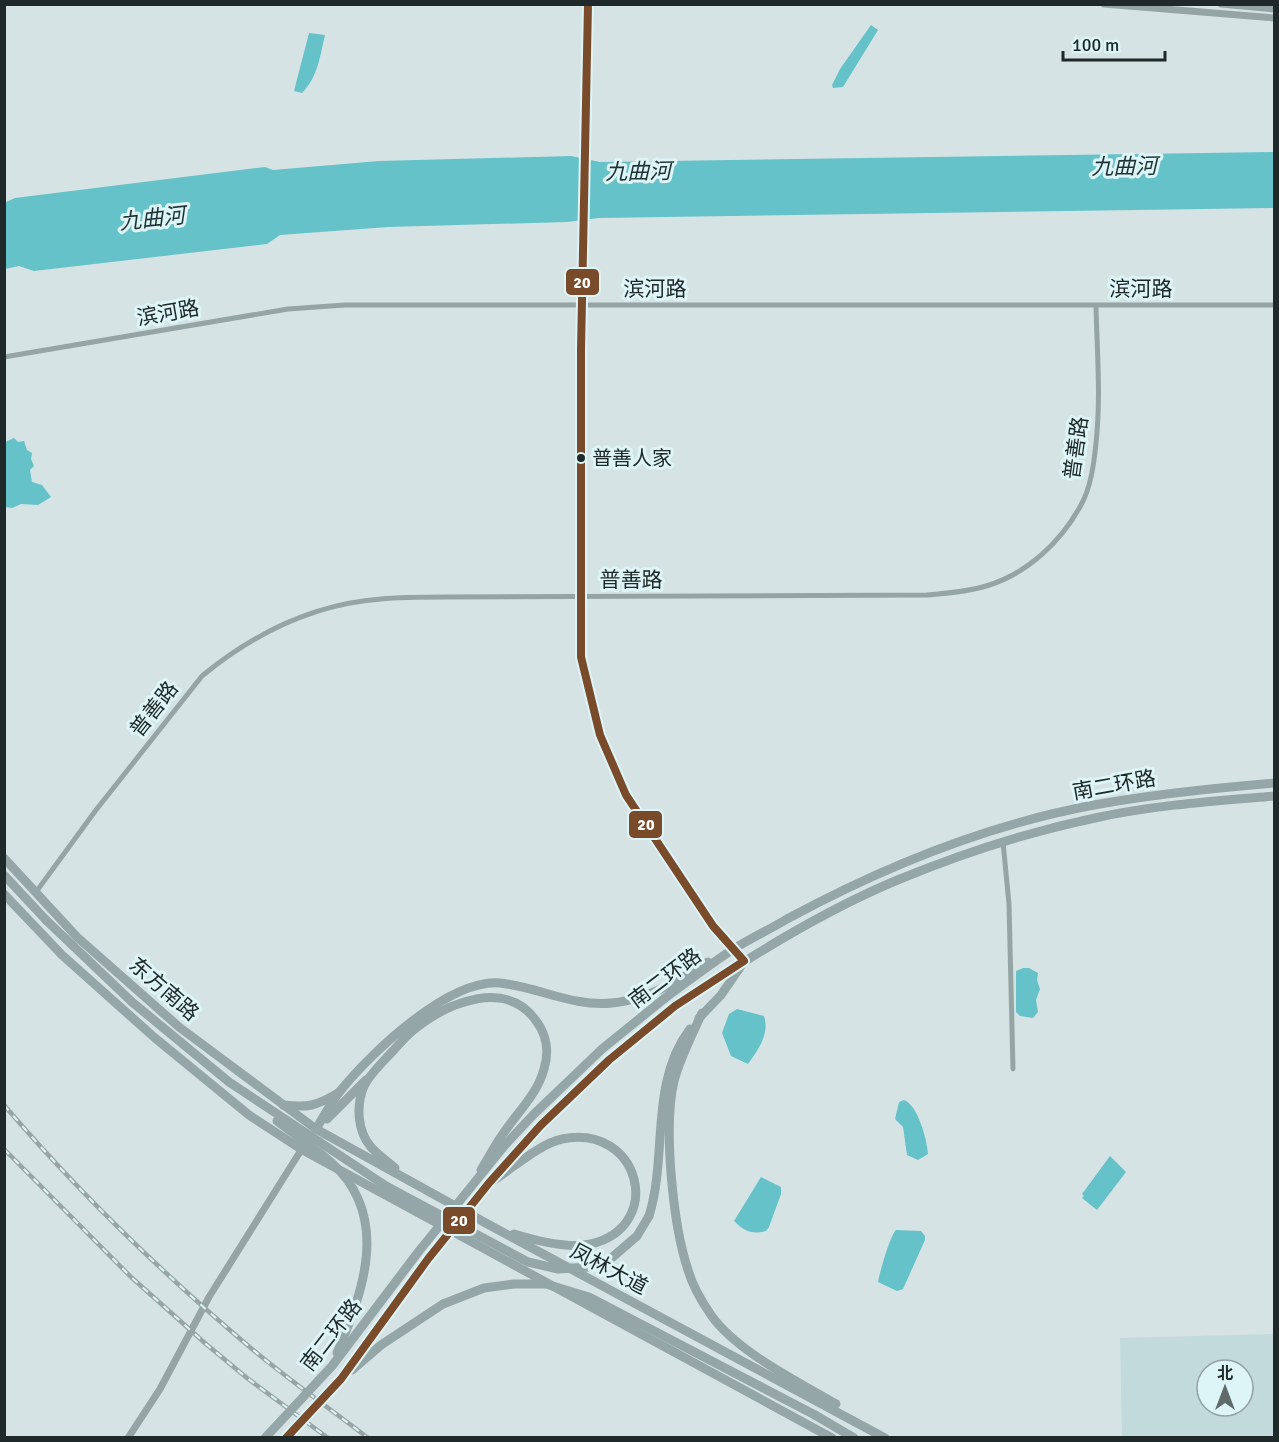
<svg xmlns="http://www.w3.org/2000/svg" width="1279" height="1442" viewBox="0 0 1279 1442" font-family="Signika,'Noto Sans SC',sans-serif">
<style>
.built{fill:#c2dadc;fill-rule:evenodd}
.water{fill:#65c2c9}
.lines{fill:none;stroke-linecap:round;stroke-linejoin:round}
.minor{stroke:#95a4a5;stroke-width:5}
.tertiary{stroke:#95a4a5;stroke-width:7}
.primary{stroke:#94a6a7;stroke-width:9}
.rail-casing{stroke:#98a4a5;stroke-width:4.5}
.rail{stroke:#ddf5f7;stroke-width:2;stroke-dasharray:7;stroke-linecap:butt}
.primary-bridge{stroke:#94a6a7;stroke-width:9}
.bus-1-casing{stroke:#ddf5f7;stroke-width:12}
.bus-1{stroke:#7a4b2a;stroke-width:8}
.bus-dot{fill:#202929;stroke:#ddf5f7;stroke-width:2}
.labels{text-anchor:middle;stroke-width:6;stroke-linejoin:round;paint-order:stroke}
.bus-label{font-size:20px;fill:#202929;stroke:#ddf5f7;text-anchor:start}
.street-label{font-size:21px;fill:#202929;stroke:#ddf5f7}
.water-label{font-size:22px;font-style:italic;fill:#1e3335;stroke:#ddf5f7}
.line-badge{stroke:#ddf5f7;stroke-width:2}
.badge-label{font-size:16px;text-anchor:middle;font-weight:bold;fill:#fff}
</style>
<rect width="100%" height="100%" fill="#d6e3e4"/>
<path class="built" d="M1274,1334V1437H1122L1120,1338ZM1207,1370H1243V1406H1207Z"/>
<g class="water">
<polygon points="871,25 878,30 843,87 833,88 832,85 840,69"/>
<path d="M309,33L325,35C320,56 318,77 302,93L294,91Z"/>
<polygon points="1274,152 1274,208 599,218 567,222 388,227 280,235 267,244 34,271 19,266 5,269 4,203 15,198 265,167 273,170 379,161 571,156 600,162"/>
<polygon points="14,438 18,442 24,441 27,450 32,453 31,459 34,466 30,470 32,482 42,485 51,497 38,505 21,504 12,508 5,507 5,442"/>
<polygon points="1023,968 1029,968 1038,973 1037,980 1040,989 1036,1000 1038,1012 1033,1018 1020,1016 1016,1012 1016,971"/>
<path d="M737,1009L764,1016C770,1034 758,1050 748,1064L731,1056L722,1033L729,1014Z"/>
<path d="M904,1100C918,1105 927,1140 928,1154L918,1160L907,1155L903,1127L895,1119L899,1102Z"/>
<polygon points="1110,1156 1126,1172 1097,1210 1082,1198 1084,1196 1082,1194"/>
<path d="M761,1177L781,1187V1194L769,1227L766,1231C752,1235 744,1231 734,1221Z"/>
<path d="M896,1230L921,1231L925,1236V1240L903,1289L897,1291L878,1282C880,1271 890,1236 896,1230Z"/>
</g>
<g class="lines">
<g class="minor">
<polyline points="4,357 288,309 345,305 1274,305"/>
<polyline points="1003,842 1009,904 1013,1069"/>
<path d="M36,892L96,810L202,676C253,634 314,604 381,599C402,597 424,597 446,597L927,595C948,593 967,592 986,586C1027,574 1061,542 1081,505C1091,487 1094,463 1096,443C1101,398 1097,351 1096,306"/>
</g>
<g class="tertiary">
<polyline points="588,4 581,350 581,657 600,735 626,795 713,926 744,961"/>
<polyline points="1104,4 1274,18"/>
<polyline points="1221,4 1274,9"/>
<polyline points="128,1438 160,1389 209,1297 303,1147"/>
</g>
<g class="primary">
<polyline points="4,858 77,937 179,1027 316,1129 493,1227 885,1438"/>
<polyline points="4,875 46,920"/>
<polyline points="4,894 62,955 155,1038 249,1115 301,1149 832,1438"/>
<path d="M665,998C687,982 709,965 732,950C749,939 769,930 787,919C883,867 986,825 1094,805C1153,794 1214,788 1274,783"/>
<path d="M675,1006C747,959 820,912 900,879C963,853 1028,832 1095,818C1154,805 1215,801 1274,796"/>
<path d="M702,1013C692,1035 680,1058 674,1081C663,1127 673,1225 688,1270C692,1284 702,1302 711,1315C736,1351 797,1381 836,1404"/>
<polyline points="699,1018 721,995 741,966"/>
<path d="M283,1105C308,1108 316,1106 338,1093"/>
<polyline points="327,1119 366,1080"/>
<path d="M316,1129C324,1116 331,1102 341,1090C371,1053 448,979 500,983C538,987 573,1007 612,1003C633,1001 654,993 673,983C685,977 695,968 708,962"/>
<path d="M395,1168C387,1161 378,1155 371,1147C357,1131 356,1105 364,1086C370,1074 381,1064 390,1054C398,1046 406,1035 416,1028C449,1002 507,978 537,1022C547,1036 549,1053 544,1069C538,1093 518,1112 505,1131C496,1143 489,1157 481,1170"/>
<path d="M491,1182C512,1169 539,1144 562,1139C640,1123 666,1226 591,1244C568,1249 537,1241 514,1234"/>
<path d="M649,1216C668,1155 649,1083 690,1029"/>
<polyline points="815,1415 854,1438"/>
</g>
<defs>
<g id="rail">
<path d="M4,1105C79,1193 163,1274 252,1349C289,1380 329,1408 368,1438"/>
<polyline points="4,1149 131,1277 206,1344 247,1378 328,1438"/>
</g>
</defs>
<use href="#rail" class="rail-casing"/>
<use href="#rail" class="rail"/>
<g class="primary-bridge">
<polyline points="46,920 132,1002 229,1082 386,1186 528,1262 558,1269 589,1267 608,1261 637,1236 649,1216"/>
<path d="M277,1121C295,1135 315,1148 332,1163C391,1217 363,1292 337,1353"/>
<polyline points="352,1370 381,1345 443,1304 484,1288 514,1284 546,1284 589,1297 815,1415"/>
<polyline points="265,1438 332,1366 419,1251 505,1145 533,1115 602,1049 665,998"/>
<polyline points="286,1438 341,1379 428,1259 513,1154 541,1125 609,1060 675,1006"/>
</g>
<defs>
<polyline id="bus-1" points="286,1438 341,1379 428,1259 489,1183 541,1125 609,1060 675,1006 744,961 713,926 626,795 600,735 581,657 581,350 588,4"/>
</defs>
<use href="#bus-1" class="bus-1-casing"/>
<use href="#bus-1" class="bus-1"/>
</g>
<circle class="bus-dot" cx="581" cy="458" r="5"/>
<g class="labels">
<g class="bus-label">
<text x="592" y="465">普善人家</text>
</g>
<g class="street-label">
<text x="655" y="296">滨河路</text>
<text x="1141" y="296">滨河路</text>
<text transform="translate(168 313) rotate(-10)" y="7">滨河路</text>
<text transform="translate(1076 448) rotate(-82)" y="7">普善路</text>
<text x="631" y="587">普善路</text>
<text transform="translate(154 709) rotate(-52)" y="7">普善路</text>
<text transform="translate(1114 785) rotate(-10)" y="7">南二环路</text>
<text transform="translate(665 978) rotate(-37)" y="7">南二环路</text>
<text transform="translate(164 989) rotate(41)" y="7">东方南路</text>
<text transform="translate(609 1269) rotate(28)" y="7">凤林大道</text>
<text transform="translate(331 1335) rotate(-52)" y="7">南二环路</text>
</g>
<g class="water-label">
<text transform="translate(1124 166) rotate(-1)" y="8">九曲河</text>
<text transform="translate(638 171) rotate(-1)" y="8">九曲河</text>
<text transform="translate(152 218) rotate(-6)" y="8">九曲河</text>
</g>
</g>
<g class="line-badge">
<rect x="565" y="268" width="35" height="28" rx="6" fill="#7a4b2a"/>
<rect x="628" y="810" width="35" height="29" rx="6" fill="#7a4b2a"/>
<rect x="442" y="1206" width="34" height="29" rx="6" fill="#7a4b2a"/>
</g>
<g class="badge-label">
<text x="582" y="288">20</text>
<text x="646" y="830">20</text>
<text x="459" y="1226">20</text>
</g>
<rect width="1279" height="1442" fill="none" stroke="#202929" stroke-width="12"/>
<g transform="translate(1225 1388)"><circle r="28" fill="#ddf5f7" stroke="#91a3a5" stroke-width="1.5"/>
<path d="M0-4.5L10 22L0 15L-10 22Z" fill="#606a6a"/>
<text y="-9" font-size="16" font-weight="bold" text-anchor="middle" fill="#202929">北</text>
</g>
<path d="M1063 51v9h102v-9" fill="none" stroke="#202929" stroke-width="3"/>
<text x="1072" y="51" font-size="18" fill="#202929" stroke="#ddf5f7" stroke-width="4.5" paint-order="stroke">100 m</text>
</svg>
